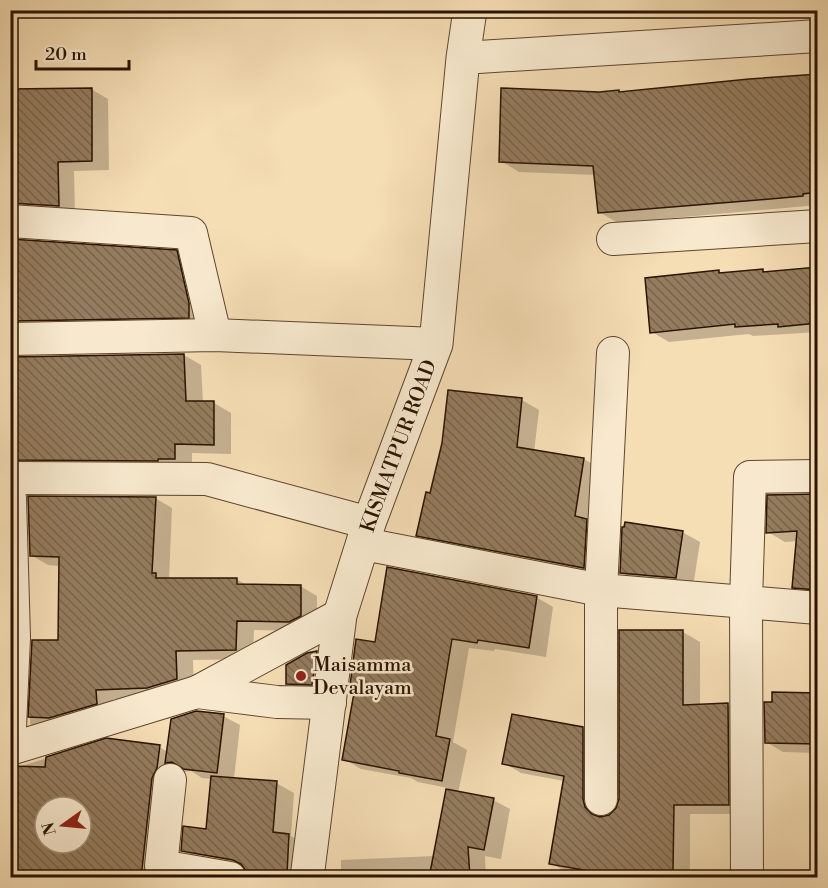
<svg xmlns="http://www.w3.org/2000/svg" width="828" height="888" viewBox="0 0 828 888" font-family="'Libre Bodoni',serif">
<style>
.shadow{fill:#0003;fill-rule:evenodd}
.building{fill:url(#building-back-hatch);stroke:#2a1301;stroke-width:1.5;fill-rule:evenodd}
.lines{fill:none;stroke-linecap:round;stroke-linejoin:round}
.minor-casing{stroke:#5d462e;stroke-width:34}
.tertiary-casing{stroke:#5d462e;stroke-width:35}
.minor{stroke:#f8e9ce;stroke-width:32}
.tertiary{stroke:#f8e9ce;stroke-width:33}
.poi-dot{fill:#8f2418;stroke:#f8e9ce;stroke-width:2}
.labels{text-anchor:middle;stroke-width:5;stroke-linejoin:round;paint-order:stroke}
.street-label{font-size:20px;fill:#2a1301;stroke:#f8e9ce}
.poi-label{font-size:20px;fill:#2a1301;stroke:#f8e9ce;text-anchor:start}
</style>
<defs>
<pattern id="building-back-hatch" width="6" height="6" patternUnits="userSpaceOnUse" patternTransform="scale(1.5)"><rect width="6" height="6" fill="#947c5e"/><path d="M-1 5l2 2M0 0l6 6M5-1l2 2" fill="none" stroke="#79644b"/></pattern>
</defs>
<rect width="100%" height="100%" fill="#f5ddb4"/>
<filter id="stains"><feTurbulence type="fractalNoise" baseFrequency=".00333" numOctaves="4"/><feColorMatrix values="0 0 0 0 .2 0 0 0 0 .09 0 0 0 0 .02 0 0 0 .5 -.17"/></filter>
<radialGradient id="worn" r=".72"><stop offset=".6" stop-color="#630" stop-opacity="0"/><stop offset="1" stop-color="#630" stop-opacity=".3"/></radialGradient>
<g class="shadow">
<polygon points="818,75 818,205 618,223 599,212 596,175 519,172 501,161 599,93 621,93"/>
<polygon points="91,89 108,99 109,170 74,171 75,215 29,212 12,202"/>
<polygon points="10,241 176,252 194,262 206,327 10,344"/>
<polygon points="818,269 818,332 753,336 749,334 669,342 652,332 718,271 723,274 762,270 767,273"/>
<polygon points="10,355 12,358 184,355 201,365 203,403 214,403 231,413 231,454 192,453 192,468 10,484"/>
<polygon points="449,392 522,400 539,410 534,452 584,459 601,469 601,576 435,545 418,535 444,443"/>
<polygon points="818,496 818,597 811,597 793,587 798,541 785,542 768,532"/>
<polygon points="155,498 172,508 169,580 236,579 247,585 300,586 317,596 317,625 307,631 254,630 253,659 193,660 194,689 165,697 113,699 113,713 47,734 30,724 33,642 60,641 60,566 48,565 31,555"/>
<polygon points="682,532 700,542 693,587 639,582 621,572"/>
<polygon points="536,597 553,607 546,657 495,649 494,651 469,648 453,742 467,750 458,793 493,800 510,809 501,859 485,856 486,878 341,878 341,860 435,856 448,788 418,782 411,778 361,769 344,759 356,695 351,692 376,644"/>
<polygon points="683,632 700,642 700,706 728,705 745,715 745,814 690,814 690,878 594,878 568,873 551,863 564,781 521,773 504,763 582,728 600,738 600,810 602,818 610,816 618,809"/>
<polygon points="316,652 333,662 329,694 304,693 287,683"/>
<polygon points="818,694 818,753 783,752 766,742"/>
<path d="M223,716L240,725L234,779L276,783L294,793L291,836L306,845L304,878H249L246,869L200,860L182,850L208,831L212,779L202,778L191,771L184,772L176,767L161,878H10L15,768L106,740L159,747L168,752ZM45,807H81V843H45Z"/>
</g>
<g class="building">
<polygon points="818,74 818,192 803,194 803,196 770,199 598,213 593,166 499,162 501,88 599,92 619,90 619,92 749,79"/>
<polygon points="92,88 92,161 58,162 59,206 10,203 10,89"/>
<polygon points="10,239 177,250 189,303 189,318 10,321"/>
<polygon points="818,267 818,323 778,327 778,324 735,327 735,324 650,333 645,278 719,270 719,273 763,269 763,272"/>
<polygon points="184,354 186,401 214,401 214,445 175,444 175,459 158,459 158,461 10,460 10,357"/>
<polygon points="448,390 522,398 517,447 584,458 575,516 587,519 584,568 416,536 426,492 430,493 442,443"/>
<polygon points="818,494 818,590 792,588 797,531 766,533 767,495"/>
<polygon points="28,496 156,497 152,573 156,573 156,578 237,578 237,584 301,585 301,616 289,622 237,621 236,650 176,651 177,679 147,688 96,690 97,704 49,718 28,717 32,640 58,640 59,557 30,556"/>
<polygon points="625,522 683,531 676,578 620,573 622,527 624,527"/>
<polygon points="387,567 537,596 529,648 478,640 477,643 452,639 436,736 450,739 442,781 399,773 399,771 342,760 354,693 349,693 356,639 375,642"/>
<polygon points="619,630 683,630 683,705 728,703 729,805 674,805 673,872 589,871 549,864 564,776 502,764 512,714 583,727 583,799 585,807 592,814 600,817 609,815 616,808 619,799"/>
<polygon points="317,651 312,685 286,684 286,665 307,653"/>
<polygon points="772,692 818,693 818,744 765,743 764,702 772,702"/>
<polygon points="196,711 224,714 217,773 183,769 172,762 165,763 171,719"/>
<path d="M106,738L160,745L157,768L152,778L141,878H10V766L45,767L46,757ZM45,807H81V843H45Z"/>
<polygon points="211,776 277,781 273,832 289,834 287,874 246,871 241,864 233,860 181,851 183,826 206,829"/>
<polygon points="446,789 494,798 484,850 468,847 470,878 429,878"/>
</g>
<g class="lines">
<defs>
<g id="minor">
<polyline points="463,58 818,36"/>
<polyline points="10,221 191,233 215,335"/>
<polyline points="613,239 818,226"/>
<polyline points="10,339 215,335 436,344"/>
<polyline points="10,478 207,479 369,523"/>
<polyline points="10,498 14,638 10,728"/>
<polyline points="364,544 601,590 818,608"/>
<polyline points="197,692 277,702 330,703"/>
<polyline points="10,749 197,692 340,615"/>
<polyline points="170,780 161,866 230,878"/>
<polyline points="601,799 601,590 613,353"/>
<polyline points="747,878 746,601 750,477 818,476"/>
</g>
<g id="tertiary">
<path id="s1" d="M307,878L340,615L369,523L436,344L463,58L470,10"/>
</g>
</defs>
<use href="#minor" class="minor-casing"/>
<use href="#tertiary" class="tertiary-casing"/>
<use href="#minor" class="minor"/>
<use href="#tertiary" class="tertiary"/>
</g>
<circle class="poi-dot" cx="301" cy="676" r="6"/>
<g class="labels">
<g class="street-label">
<text dy="7" stroke="none"><textPath href="#s1" startOffset="444">KISMATPUR ROAD</textPath></text>
</g>
<g class="poi-label">
<text x="313" y="671">Maisamma<tspan x="313" dy="23">Devalayam</tspan></text>
</g>
</g>
<rect width="828" height="888" fill="none" stroke="#f5ddb4" stroke-width="36"/>
<rect x="12" y="12" width="804" height="864" fill="none" stroke="#2a1301" stroke-width="3"/>
<rect x="18" y="18" width="792" height="852" fill="none" stroke="#2a1301" stroke-width="1.5"/>
<g transform="translate(63 825) rotate(255)"><circle r="28" fill="#f8e9ce" stroke="#a6937c" stroke-width="1.5"/>
<path d="M0-4.5L10 22L0 15L-10 22Z" fill="#8f2418"/>
<text y="-9" font-size="16" font-weight="bold" text-anchor="middle" fill="#2a1301">N</text>
</g>
<path d="M36 60v9h93v-9" fill="none" stroke="#2a1301" stroke-width="3"/>
<text x="45" y="60" font-size="18" fill="#2a1301" stroke="#f8e9ce" stroke-width="4.5" paint-order="stroke">20 m</text>
<rect width="100%" height="100%" filter="url(#stains)"/>
<rect width="100%" height="100%" fill="url(#worn)"/>
</svg>
